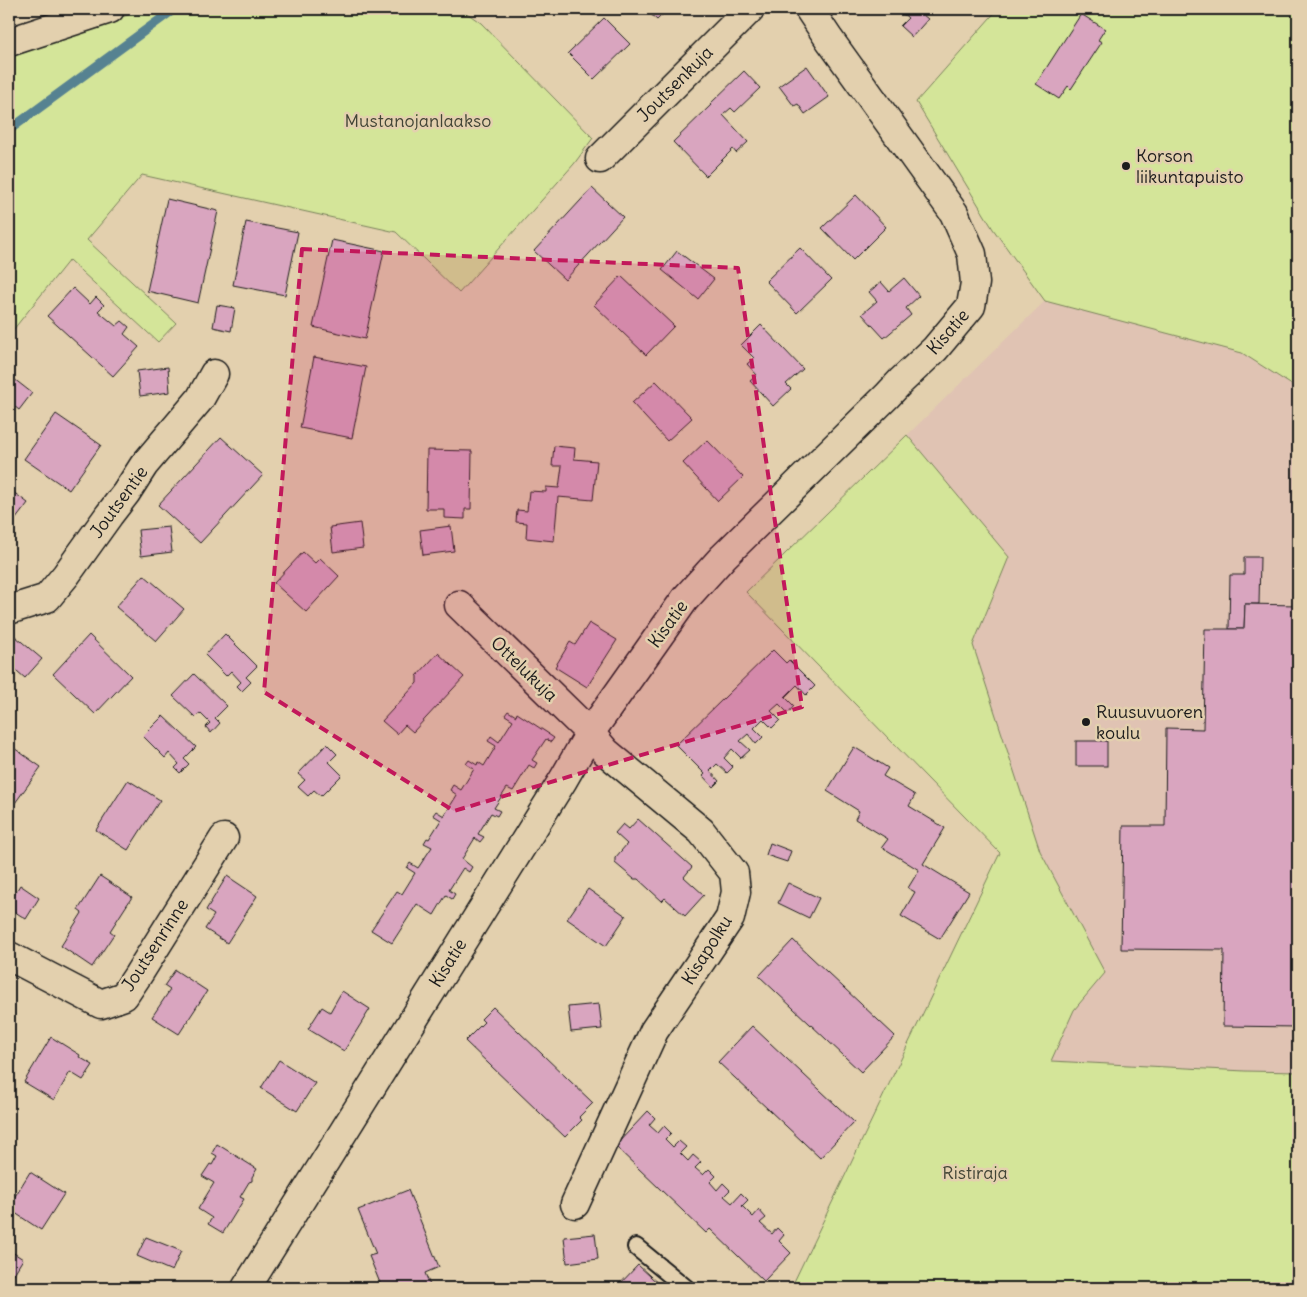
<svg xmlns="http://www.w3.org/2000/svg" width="1307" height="1297" viewBox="0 0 1307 1297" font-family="Delius,sans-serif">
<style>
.built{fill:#e0c3b3}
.green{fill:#d4e599;stroke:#78805a}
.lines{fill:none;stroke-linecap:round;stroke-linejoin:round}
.stream{stroke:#578291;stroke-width:9}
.building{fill:#d9a5bf;stroke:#1c1c1c}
.service-casing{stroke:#1c1c1c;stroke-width:20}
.minor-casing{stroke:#1c1c1c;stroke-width:31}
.service{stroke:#e3d0ae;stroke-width:16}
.minor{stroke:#e3d0ae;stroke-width:28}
.marked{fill:#c2185b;fill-opacity:0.2;stroke:#c2185b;stroke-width:4;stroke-dasharray:10 6;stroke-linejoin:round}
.poi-dot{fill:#1c1c1c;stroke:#e3d0ae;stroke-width:2}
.labels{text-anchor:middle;stroke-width:5;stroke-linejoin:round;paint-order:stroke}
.street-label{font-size:18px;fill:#1c1c1c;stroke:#e3d0ae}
.park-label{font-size:18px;fill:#414435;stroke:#e3d0ae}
.poi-label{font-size:18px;fill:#1c1c1c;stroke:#e3d0ae;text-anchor:start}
</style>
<rect width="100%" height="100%" fill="#e3d0ae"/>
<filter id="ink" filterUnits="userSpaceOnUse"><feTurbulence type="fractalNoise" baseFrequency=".02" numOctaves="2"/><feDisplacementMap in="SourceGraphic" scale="10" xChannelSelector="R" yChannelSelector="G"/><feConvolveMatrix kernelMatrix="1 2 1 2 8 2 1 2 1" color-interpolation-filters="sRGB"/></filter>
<g filter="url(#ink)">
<polygon class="built" points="1045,301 1242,353 1298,389 1298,1072 1245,1071 903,1054 1000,853 746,592"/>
<g class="green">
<polygon points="144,9 461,9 481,23 593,138 574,164 459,293 396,232 142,175 87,240 176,323 158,342 69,260 9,335 9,58"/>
<polygon points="998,9 1298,9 1298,389 1242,353 1045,301 993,229 916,102"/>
<polygon points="907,435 1009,557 973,645 1040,851 1105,973 1074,1010 1051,1061 1245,1071 1298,1072 1298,1288 791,1288 1000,853 746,592"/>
</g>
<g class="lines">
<polyline class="stream" points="9,130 173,10"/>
</g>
<g class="building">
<polygon points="645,9 668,9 657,20"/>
<polygon points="898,9 929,9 923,15 928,19 912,37 900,26 908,18"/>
<polygon points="1081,14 1105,29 1098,40 1102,42 1071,89 1068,86 1059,99 1036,84"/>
<polygon points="604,18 630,44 594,79 568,53"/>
<polygon points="807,66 829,97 805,114 798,104 794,106 779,86"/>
<polygon points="744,71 760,88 735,112 731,108 723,115 748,142 736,153 733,149 706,176 673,142 711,105 710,104"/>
<polygon points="592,188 623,217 565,280 534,251"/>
<polygon points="856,195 886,227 853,260 822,228"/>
<polygon points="167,199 218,211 198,303 147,291"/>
<polygon points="246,222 298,232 285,295 233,285"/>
<polygon points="332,240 384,251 365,339 313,327"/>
<polygon points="800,248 831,280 797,313 766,281"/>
<polygon points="677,251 714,279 698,299 662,270"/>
<polygon points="621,276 674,326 646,355 594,305"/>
<polygon points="904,278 919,296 906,308 911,315 884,338 862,314 877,301 869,292 881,282 889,291"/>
<polygon points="73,288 90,304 96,297 104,305 98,311 116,326 122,321 129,327 124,334 139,347 113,376 47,316"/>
<polygon points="217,305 235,308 231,331 213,327"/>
<polygon points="761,325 803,369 786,384 791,389 773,406 750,381 757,375 747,364 754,358 741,345"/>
<polygon points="314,357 366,367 352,438 300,428"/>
<polygon points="168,367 170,392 140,396 137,371"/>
<polygon points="9,375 32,393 19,410 9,402"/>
<polygon points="656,381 692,418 667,441 632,403"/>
<polygon points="56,414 101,445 69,490 24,459"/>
<polygon points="221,437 263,475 200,543 158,505"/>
<polygon points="707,440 743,477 718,501 683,463"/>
<polygon points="554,446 575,448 574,459 597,461 593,500 558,497 554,541 526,538 527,523 516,522 517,510 527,511 529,491 546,492 546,487 559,488 562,466 552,466"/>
<polygon points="427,450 472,451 471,509 465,509 465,519 444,518 444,509 426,509"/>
<polygon points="9,489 28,503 9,528"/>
<polygon points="360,523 363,548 333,552 330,527"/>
<polygon points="451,526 454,551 423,555 420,530"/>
<polygon points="169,527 172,552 141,556 138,530"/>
<polygon points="303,552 315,563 320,558 339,576 306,612 274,583"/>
<polygon points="1244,557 1260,557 1259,604 1245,604 1244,629 1229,629 1230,575 1244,575"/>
<polygon points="144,575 184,609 156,641 116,607"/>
<polygon points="1245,604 1298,605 1298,1027 1223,1026 1224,950 1121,949 1123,826 1165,826 1166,728 1203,729 1205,629 1244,629"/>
<polygon points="589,623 617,640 587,687 555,667 570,642 575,645"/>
<polygon points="9,631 42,659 25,678 9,664"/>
<polygon points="225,634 257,666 246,677 251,682 242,691 237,686 241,682 231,671 226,676 205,655"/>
<polygon points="89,635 131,676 95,714 53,674"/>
<polygon points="773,650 786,663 789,660 815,686 806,695 797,685 785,697 794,706 788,713 779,704 771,711 780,720 772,728 763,719 754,728 763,737 756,744 748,734 740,741 750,750 741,758 732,749 724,758 733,767 727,773 717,764 710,771 719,781 713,787 703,776 705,774 676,745"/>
<polygon points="438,653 464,677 413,732 405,725 397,734 382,721 417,683 417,676"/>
<polygon points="194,674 227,706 215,718 220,723 211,733 206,727 210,723 200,713 195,717 173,696"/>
<polygon points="508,711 516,716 517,713 549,734 548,734 554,738 551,742 546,739 532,760 537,763 534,768 529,765 513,791 507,788 494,808 500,811 497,816 491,813 478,834 484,837 480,842 475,838 462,859 472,867 469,872 463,868 449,890 455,894 452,899 446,895 434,915 417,904 392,943 371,930 397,891 402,894 415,873 407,868 410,863 418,868 432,847 424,843 427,838 429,839 441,820 433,815 436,811 444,816 457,795 450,790 453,785 461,790 474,769 466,764 469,760 477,765 478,762 484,766 496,746 488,741 491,736 499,742 513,720 505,715"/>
<polygon points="163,716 196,747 184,759 189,764 180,773 175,768 179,764 169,753 165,758 143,736"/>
<rect x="1076" y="741" width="31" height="25"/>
<polygon points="327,744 337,754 329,762 342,775 321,796 314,790 308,796 298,787 305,780 298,774"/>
<polygon points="11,746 41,767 10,810 9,750"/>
<polygon points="854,747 888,768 883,776 915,795 909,806 945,828 923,864 969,892 940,939 901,916 915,892 908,888 919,870 882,847 888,839 855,819 859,811 827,791"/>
<polygon points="128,780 160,800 128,850 96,830"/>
<polygon points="638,819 692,867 684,877 704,895 685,916 665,898 662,901 638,879 634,879 615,863 615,858 627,844 615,833 623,824 629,829"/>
<polygon points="770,843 791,851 787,862 766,855"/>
<polygon points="100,876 132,897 110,931 114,934 92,967 61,946 82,913 78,910"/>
<polygon points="227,876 257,896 227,943 205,929 214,915 206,910"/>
<polygon points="788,883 819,898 809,918 778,903"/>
<polygon points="20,885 39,898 26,919 9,908 9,903"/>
<polygon points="588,889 626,916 606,946 567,919"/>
<polygon points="793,940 895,1036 861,1072 759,976"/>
<polygon points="175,970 207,991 179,1034 152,1017 170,990 164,986"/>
<polygon points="342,991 370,1009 344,1051 308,1029 322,1007 330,1012"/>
<polygon points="599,1004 602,1029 571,1032 568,1007"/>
<polygon points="493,1007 593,1103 579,1117 582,1120 565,1137 465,1041 484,1022 481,1019"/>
<polygon points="752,1026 854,1122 820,1158 718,1062"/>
<polygon points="51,1037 80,1055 79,1057 93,1065 83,1080 70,1072 54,1100 24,1082"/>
<polygon points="279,1060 315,1083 297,1111 261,1088"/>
<polygon points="648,1111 655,1118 649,1125 658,1133 664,1126 671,1133 665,1139 673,1147 679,1141 686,1147 680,1153 688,1161 693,1155 701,1162 695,1168 703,1175 709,1169 716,1176 710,1182 717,1190 723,1183 730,1190 724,1196 732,1203 741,1193 748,1200 742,1206 753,1217 759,1210 766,1218 760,1223 772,1234 777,1228 784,1235 779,1241 791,1253 764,1281 710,1229 706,1233 615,1146"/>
<polygon points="217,1144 257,1169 252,1177 252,1181 249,1182 240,1197 244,1199 223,1233 208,1224 212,1218 198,1209 214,1183 202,1176 210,1164 212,1165 217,1156 212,1153"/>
<polygon points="30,1172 64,1194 41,1230 9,1209 9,1206"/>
<polygon points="408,1190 439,1267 425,1273 431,1288 382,1288 369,1256 376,1254 358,1210"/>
<polygon points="595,1234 598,1259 567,1263 564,1237"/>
<polygon points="146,1237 181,1251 172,1271 137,1256"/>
<polygon points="9,1250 23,1259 9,1282"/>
<polygon points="638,1265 663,1288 616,1288"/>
</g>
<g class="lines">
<defs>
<polyline id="service" points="636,1247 686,1288"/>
<g id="minor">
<polyline points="9,42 110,9"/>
<polyline points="600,159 750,9"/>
<polyline points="459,605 590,733 606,752 701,831 734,873 736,892 730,918 654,1031 575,1204"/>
<polyline points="9,610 47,598 66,575 109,515 126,493 144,465 200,399 214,374"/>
<polyline points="9,956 101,1004 124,996 138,975 224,838"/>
<polyline points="246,1288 563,780 590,733 685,599 723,557 887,396 901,381 935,349 971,306 975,283 972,254 954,213 829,39 809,9"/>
</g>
</defs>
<use href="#service" class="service-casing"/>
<use href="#minor" class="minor-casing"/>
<use href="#service" class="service"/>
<use href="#minor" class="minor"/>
</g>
</g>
<path class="marked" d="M302,249L738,268L802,707L454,811L264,692Z"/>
<g class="poi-dot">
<circle cx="1126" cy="166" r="5"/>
<circle cx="1086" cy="722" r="5"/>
</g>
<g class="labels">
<g class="street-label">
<text transform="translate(675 84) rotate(-45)" y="6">Joutsenkuja</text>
<text transform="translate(948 332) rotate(-49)" y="6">Kisatie</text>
<text transform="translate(119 502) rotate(-54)" y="6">Joutsentie</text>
<text transform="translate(668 624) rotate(-54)" y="6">Kisatie</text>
<text transform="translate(524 669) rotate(44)" y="6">Ottelukuja</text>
<text transform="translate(155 945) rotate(-57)" y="6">Joutsenrinne</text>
<text transform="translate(707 950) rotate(-58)" y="6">Kisapolku</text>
<text transform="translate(448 963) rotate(-58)" y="6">Kisatie</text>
</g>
<g class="park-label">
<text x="418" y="127">Mustanojanlaakso</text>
<text x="975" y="1179">Ristiraja</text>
</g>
<g class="poi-label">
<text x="1136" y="162">Korson<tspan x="1136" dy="21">liikuntapuisto</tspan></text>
<text x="1096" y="718">Ruusuvuoren<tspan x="1096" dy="21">koulu</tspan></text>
</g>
</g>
<rect width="1307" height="1297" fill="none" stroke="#e3d0ae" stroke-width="30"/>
<rect x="15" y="15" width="1277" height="1267" fill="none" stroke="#1c1c1c" stroke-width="2" filter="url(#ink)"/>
</svg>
